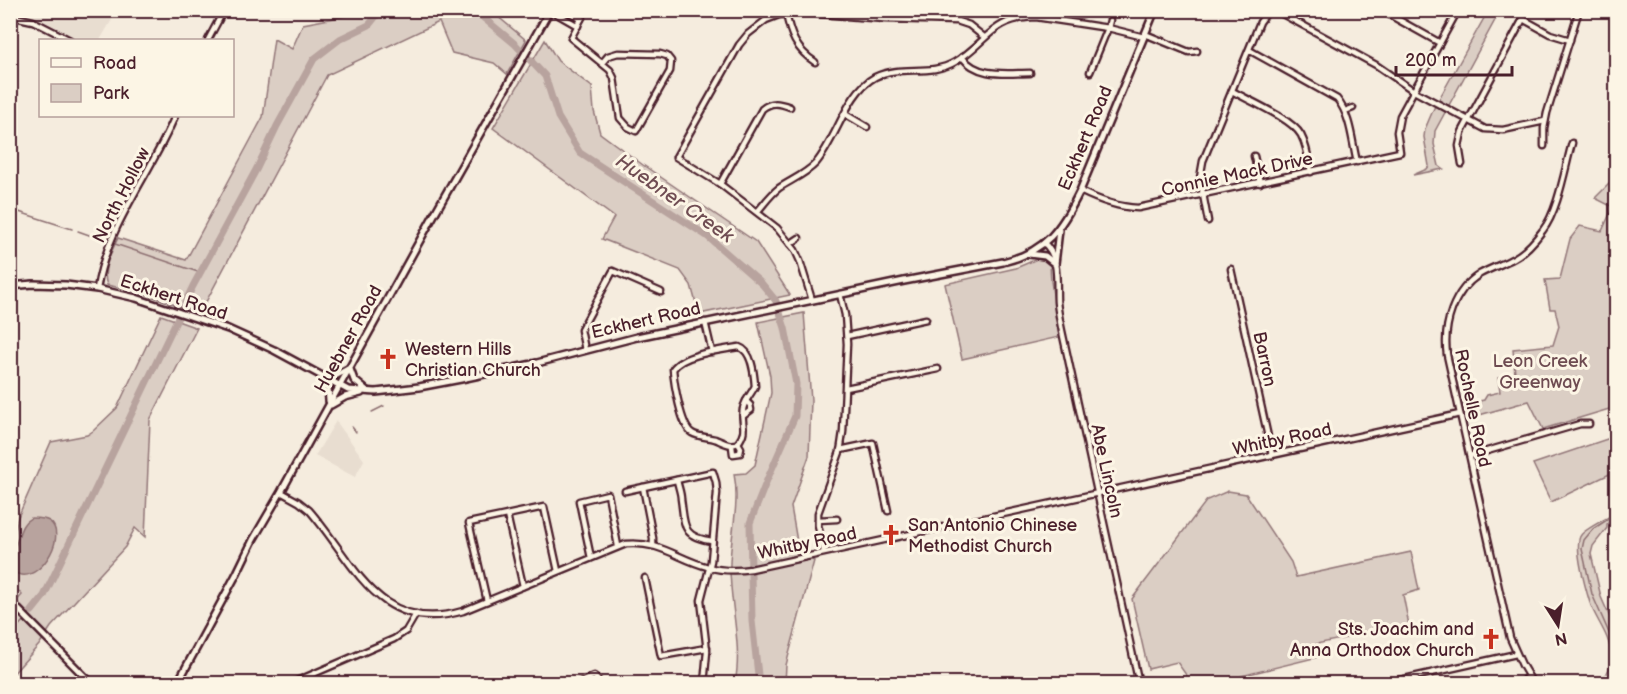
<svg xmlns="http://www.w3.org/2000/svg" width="1627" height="694" viewBox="0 0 1627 694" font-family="'Balsamiq Sans',sans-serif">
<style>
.built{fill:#e8ddd0}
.green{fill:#dbcec4;stroke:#927678;stroke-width:1.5}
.water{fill:#b8a39e;stroke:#8c6e70;stroke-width:1.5}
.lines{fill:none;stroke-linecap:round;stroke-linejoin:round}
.stream{stroke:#8c6e70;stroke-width:1.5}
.river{stroke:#b8a39e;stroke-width:7}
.minor-casing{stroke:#4a1f2b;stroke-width:9}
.major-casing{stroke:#4a1f2b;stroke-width:10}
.minor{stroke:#fcf5e5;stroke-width:4.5}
.major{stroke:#fcf5e5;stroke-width:5}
.labels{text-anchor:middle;stroke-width:6;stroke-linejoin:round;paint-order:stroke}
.street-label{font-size:18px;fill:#4a1f2b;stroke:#fcf5e5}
.poi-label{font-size:18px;fill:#4a1f2b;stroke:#fcf5e5;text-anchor:start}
.park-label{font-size:18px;fill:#6e4b51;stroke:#fcf5e5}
.water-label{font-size:20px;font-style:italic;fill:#704d53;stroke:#fcf5e5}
</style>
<rect width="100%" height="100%" fill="#f5ecde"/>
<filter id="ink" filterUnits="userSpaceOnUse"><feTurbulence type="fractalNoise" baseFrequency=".0167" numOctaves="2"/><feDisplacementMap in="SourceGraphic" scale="12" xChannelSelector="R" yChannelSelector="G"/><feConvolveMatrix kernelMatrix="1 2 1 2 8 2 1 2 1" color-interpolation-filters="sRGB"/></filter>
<g filter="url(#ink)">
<g class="built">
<polygon points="26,11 117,11 100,40 79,40"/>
<polygon points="336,421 364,460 355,477 315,456"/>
</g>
<g class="green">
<path d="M490,10L526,40L507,74L494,63L452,53L439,22L327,75L200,313L139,292L107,285C101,270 112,251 118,238L186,260L263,117L274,39L292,49L303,24L361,13L363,11Z"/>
<polygon points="1488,11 1500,11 1435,131 1434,144 1439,166 1443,169 1413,175 1427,169 1429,166 1424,137 1425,129 1434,108"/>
<polygon points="545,40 558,61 592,87 594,111 600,133 643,165 756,242 790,295 699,314 691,285 680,270 602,239 614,217 493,128"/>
<polygon points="1616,177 1616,407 1543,429 1529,401 1465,419 1461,405 1484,400 1487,395 1500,392 1498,378 1515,375 1513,349 1553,345 1559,326 1555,309 1550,309 1545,280 1560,279 1570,239 1580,226 1602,231 1613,207 1595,198"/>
<polygon points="1037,259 1048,261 1050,264 1051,281 1059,337 962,359 945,284 1016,268"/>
<path d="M804,313L811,400L809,456L791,507L799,553L814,561L786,665L785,683H735C743,644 729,603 730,563C731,533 740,503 734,474L746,473L755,465L771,393L770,376L758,322Z"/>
<polygon points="161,315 197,328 150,420 145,537 135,528 125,547 51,627 39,645 11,676 10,608 22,595 11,583 11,548 18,517 51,442 87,435 93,431 117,408"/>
<polygon points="1616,436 1616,471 1551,502 1533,464"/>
<polygon points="1228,491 1246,494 1291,562 1296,577 1411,552 1419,590 1403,595 1409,625 1316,644 1318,657 1241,676 1242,683 1204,683 1189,679 1177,662 1148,669 1132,599 1207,500"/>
<path d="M1616,513V518L1607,524V528L1593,546L1591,554L1601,597L1616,631V683H1599C1607,675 1613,666 1611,654C1610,636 1596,620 1590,603C1586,590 1573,545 1581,535C1585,529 1609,517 1616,513Z"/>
</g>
<path class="water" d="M31,518C36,518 44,518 49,521C68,533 43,578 22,575C3,573 12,552 17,541C19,536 20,529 24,524C25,521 28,520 31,518Z"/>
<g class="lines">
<g class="stream">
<polyline points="10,212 19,212 72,229"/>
<polyline points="78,231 106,241"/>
<polyline points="115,244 201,273"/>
<polyline points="372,412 384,406"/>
<polyline points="352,427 356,432"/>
<polyline points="1616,514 1593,529 1584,540 1582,549 1592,594 1616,649"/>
<polyline points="27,616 32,611"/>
<polyline points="10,635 24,620"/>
<polyline points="1607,684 1613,679 1616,672"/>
</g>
<g class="river">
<polyline points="474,10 515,44 545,76 558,117 580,153 707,236 762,284 776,301 785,328 796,384 795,416 767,480 750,523 752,621 759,684"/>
<polyline points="32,611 44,596 193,286 257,168 277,126 314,59 340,39 369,25 381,10"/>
</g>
<defs>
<g id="minor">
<polyline points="550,10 578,26"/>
<polyline points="565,10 581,19"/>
<polyline points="586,10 571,38 610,70 614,78 620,118 628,127 636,131 670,71 671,61 667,56 660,54 618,53 608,56 602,63"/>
<polyline points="694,10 699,14"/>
<polyline points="1275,10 1376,65 1414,91 1485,129 1503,130 1545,121"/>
<polyline points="1381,10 1440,43"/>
<path d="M786,13C790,34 796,50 815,62"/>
<polyline points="10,16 33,21 70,40"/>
<polyline points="1145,34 1189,52 1197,51"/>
<polyline points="208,40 224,10"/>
<path d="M1249,50L1337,99C1351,116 1352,142 1357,162"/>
<path d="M962,57C978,78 1006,73 1030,73"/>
<polyline points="1090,72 1108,28 1110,20"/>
<path d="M1232,91C1250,101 1292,119 1301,135C1307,146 1309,160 1311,172"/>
<polyline points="1345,111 1353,108"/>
<polyline points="845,114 867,127"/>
<polyline points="1544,146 1544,128 1547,113 1579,10"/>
<polyline points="1254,156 1260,183"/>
<polyline points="1462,164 1459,146 1462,132 1523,19 1550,34 1570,40"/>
<path d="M720,184L762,109C772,101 779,103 790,107"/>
<path d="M1080,191C1098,200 1117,207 1138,208L1400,152L1397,132L1400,116L1458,10"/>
<path d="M757,212C764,204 770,195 779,188C791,180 806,174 816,163C837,138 847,92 875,77C901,64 930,77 955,62C988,42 991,18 1036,17L1108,28L1144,37"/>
<polyline points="1208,221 1200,178 1203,161 1260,22 1269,10"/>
<path d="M1044,243C1060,257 1056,283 1057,302C1058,312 1060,321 1062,331L1139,684"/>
<polyline points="790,244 799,238"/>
<polyline points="1231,269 1272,455"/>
<path d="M97,289C107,225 151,174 175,116"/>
<polyline points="812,300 800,261 795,250 777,228 720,184 676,157 739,45 748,34 766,20 779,15 795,12 884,19 957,21 969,25 984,37"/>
<polyline points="705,322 712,352"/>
<polyline points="847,336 926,319"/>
<path d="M739,347C752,351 754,373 755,386C752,393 744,401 743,409C740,423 749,428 738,443C729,447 723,442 715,439C708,437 698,437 692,433C681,427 674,382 673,369C683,354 722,350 739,347Z"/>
<polyline points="585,350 581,330 613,271 661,292"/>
<polyline points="846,388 938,369"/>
<polyline points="743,416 751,410 750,405 746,401"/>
<polyline points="732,446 733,454 740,453 741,448 738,443"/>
<polyline points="840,450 873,443 888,511"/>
<polyline points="1470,456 1580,424 1589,424"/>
<path d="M677,480C678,486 681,493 681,499C685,525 681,537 712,541"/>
<polyline points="643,487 653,538 653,546"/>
<polyline points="625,491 713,472 716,482 717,493 711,561 701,600 707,651 704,684"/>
<path d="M281,492L299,502L309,510C354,561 378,636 463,611L626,544C661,541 677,559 708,567C722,571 737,571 751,569L1460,414"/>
<polyline points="507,515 523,586"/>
<polyline points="818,520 837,519"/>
<polyline points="824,552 818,525 818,513 840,452 843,432 847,344 845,315 840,294"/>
<polyline points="591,558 579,501 608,494 618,546"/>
<polyline points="645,578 661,656 707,648"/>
<polyline points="487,601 469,523 544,507 558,571"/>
<polyline points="290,684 394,639 406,631 416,614"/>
<polyline points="576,684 594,676 601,684"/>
<polyline points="1382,684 1516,654"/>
<polyline points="1519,684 1528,676"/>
<path d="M1533,684L1522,665L1510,638L1447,355C1443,325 1453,291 1480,274C1491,268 1503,264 1514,258C1525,252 1535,241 1543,230C1558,211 1565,168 1572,143"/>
</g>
<g id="major">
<polyline points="1029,254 1045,256 1055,264"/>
<polyline points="1055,264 1059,230"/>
<path d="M10,286L33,284L66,285L97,289L136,298L228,329L250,339L274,350L348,390L376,392L419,387L461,379L537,363L637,337L904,281L1003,262C1046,252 1062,228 1080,191L1155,10"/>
<polyline points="350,369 354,380 367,391"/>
<polyline points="329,401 328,387 324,378 337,375 348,369"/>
<polyline points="331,405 345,397 361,393"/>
<polyline points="10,601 92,684"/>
<polyline points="177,684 236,575 253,540 281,492 435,213 550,10"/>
</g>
</defs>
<use href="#minor" class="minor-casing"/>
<use href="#major" class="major-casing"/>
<use href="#minor" class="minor"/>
<use href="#major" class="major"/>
</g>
</g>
<defs>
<symbol id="church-bare" viewBox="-9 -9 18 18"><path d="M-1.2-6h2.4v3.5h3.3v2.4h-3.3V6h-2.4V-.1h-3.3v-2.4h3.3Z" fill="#c8321e" stroke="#fcf5e5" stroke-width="2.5" paint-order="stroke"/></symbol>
</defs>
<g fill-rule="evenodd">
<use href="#church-bare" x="373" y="344" width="30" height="30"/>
<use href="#church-bare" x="876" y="520" width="30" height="30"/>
<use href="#church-bare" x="1476" y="624" width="30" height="30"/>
</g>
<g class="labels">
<g class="street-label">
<text transform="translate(1085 138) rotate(-67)" y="6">Eckhert Road</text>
<text transform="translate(1237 174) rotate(-12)" y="6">Connie Mack Drive</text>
<text transform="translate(121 195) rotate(-63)" y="6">North Hollow</text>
<text transform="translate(174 297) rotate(18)" y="6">Eckhert Road</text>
<text transform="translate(646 320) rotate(-13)" y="6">Eckhert Road</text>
<text transform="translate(348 339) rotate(-61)" y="6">Huebner Road</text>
<text transform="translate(1265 359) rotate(78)" y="6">Barron</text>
<text transform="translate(1473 408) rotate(78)" y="6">Rochelle Road</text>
<text transform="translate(1282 439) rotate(-12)" y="6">Whitby Road</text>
<text transform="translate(1107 471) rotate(78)" y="6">Abe Lincoln</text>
<text transform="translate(807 543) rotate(-12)" y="6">Whitby Road</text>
</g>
<g class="poi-label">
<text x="405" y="355">Western Hills<tspan x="405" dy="21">Christian Church</tspan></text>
<text x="908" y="531">San Antonio Chinese<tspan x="908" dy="21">Methodist Church</tspan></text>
<text x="1474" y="635" text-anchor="end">Sts. Joachim and<tspan x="1474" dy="21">Anna Orthodox Church</tspan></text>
</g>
<g class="park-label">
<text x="1540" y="367">Leon Creek<tspan x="1540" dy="21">Greenway</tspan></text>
</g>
<g class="water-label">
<text transform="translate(675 198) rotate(35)" y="7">Huebner Creek</text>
</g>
</g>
<rect width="1627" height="694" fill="none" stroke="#fcf5e5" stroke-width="36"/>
<rect x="18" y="18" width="1591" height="658" fill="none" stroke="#4a1f2b" stroke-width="2" filter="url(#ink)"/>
<rect x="39" y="39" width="195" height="78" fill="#fcf5e5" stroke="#b59f9b" stroke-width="1.5"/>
<rect x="51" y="58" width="30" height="9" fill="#fcf5e5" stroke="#b59f9b" stroke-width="1.5"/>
<text x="93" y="69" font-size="18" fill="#4a1f2b">Road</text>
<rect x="51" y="84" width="30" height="18" fill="#dbcec4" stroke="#b59f9b" stroke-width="1.5"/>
<text x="93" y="99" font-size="18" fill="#4a1f2b">Park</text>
<g transform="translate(1558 625) rotate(168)" stroke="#fcf5e5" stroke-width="4.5" paint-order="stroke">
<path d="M0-4.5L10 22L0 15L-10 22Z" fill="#4a1f2b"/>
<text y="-9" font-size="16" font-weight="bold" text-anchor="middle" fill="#4a1f2b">N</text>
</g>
<path d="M1396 66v9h116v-9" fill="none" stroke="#4a1f2b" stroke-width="3"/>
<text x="1405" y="66" font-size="18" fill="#4a1f2b" stroke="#fcf5e5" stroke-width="4.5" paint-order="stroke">200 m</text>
</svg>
